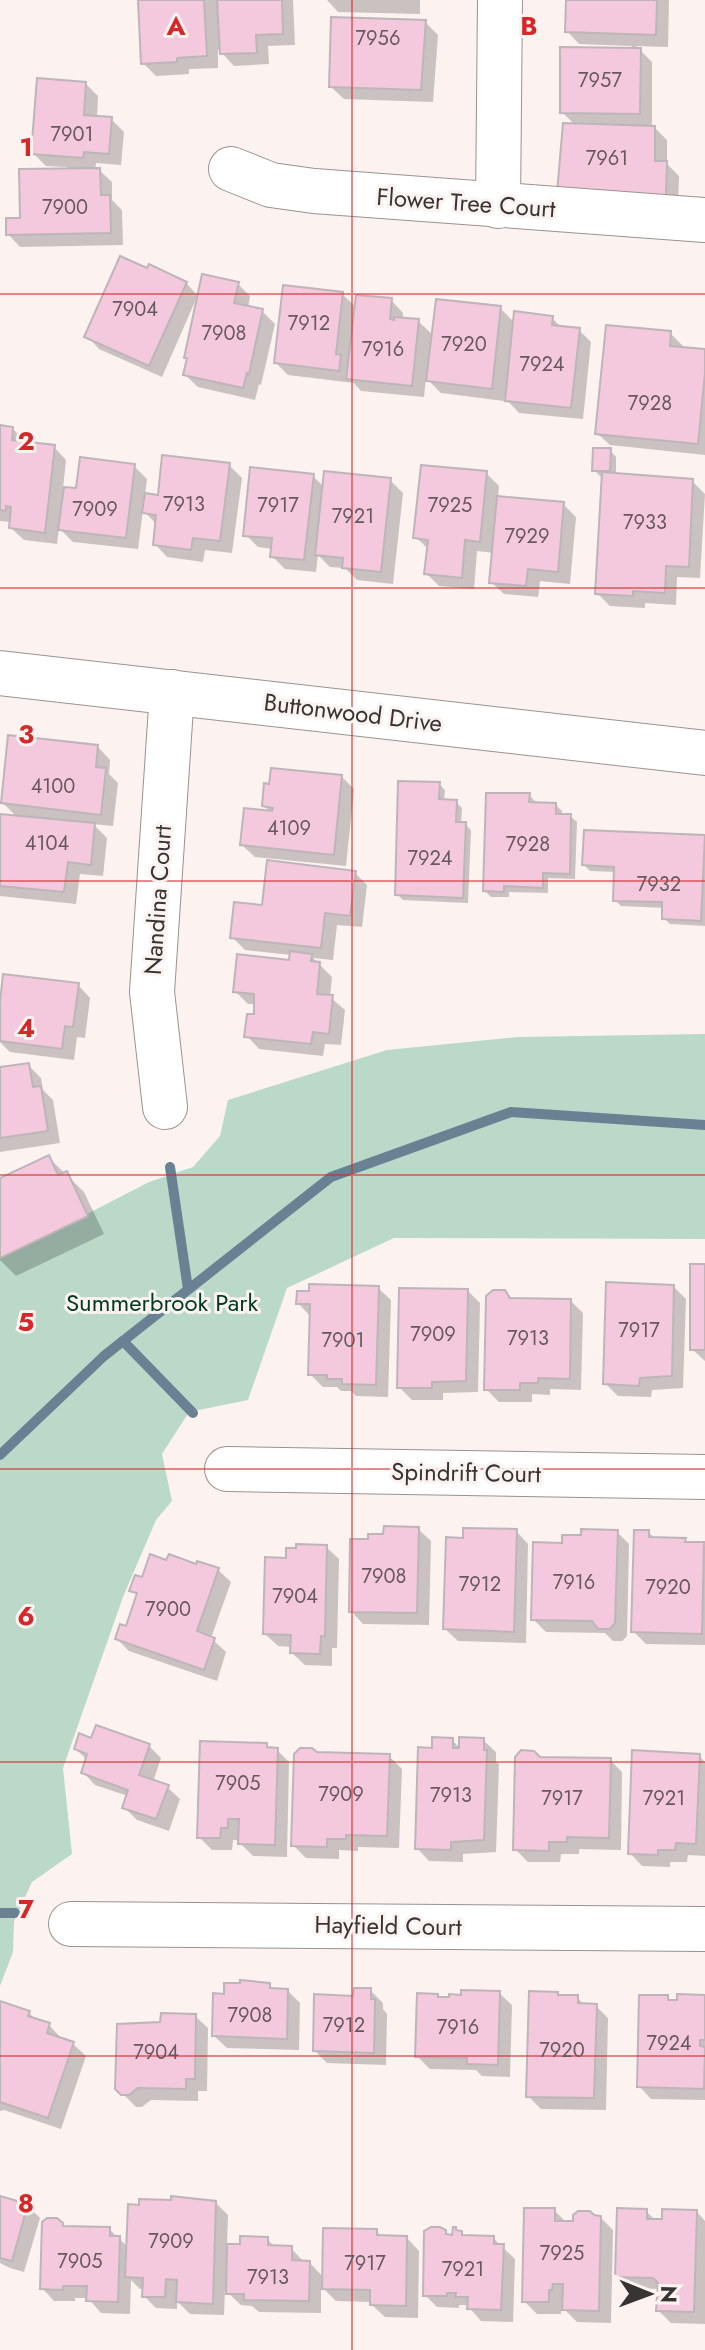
<svg xmlns="http://www.w3.org/2000/svg" width="705" height="2350" viewBox="0 0 705 2350" font-family="Jost,sans-serif">
<style>
.green{fill:#bad9c9}
.shadow{fill:#0003}
.lines{fill:none;stroke-linecap:round;stroke-linejoin:round}
.stream{stroke:#6a8193;stroke-width:10}
.building{fill:#f4c9dd;stroke:#bdb5b9;stroke-width:2}
.minor-casing{stroke:#9a928f;stroke-width:46}
.minor{stroke:#fff;stroke-width:44}
.grid{fill:none;stroke:#d62828;stroke-width:2;stroke-opacity:0.55}
.labels{text-anchor:middle;stroke-width:6;stroke-linejoin:round;paint-order:stroke}
.number-label{font-size:20px;fill:#67595e}
.street-label{font-size:24px;fill:#383433;stroke:#fcf3f0}
.park-label{font-size:24px;fill:#003925;stroke:#fcf3f0}
.grid-label{font-size:26px;text-anchor:middle;font-weight:bold;fill:#d62828;stroke:#fcf3f0;stroke-width:6;stroke-linejoin:round;paint-order:stroke}
</style>
<rect width="100%" height="100%" fill="#fcf3f0"/>
<polygon class="green" points="705,1034 705,1239 394,1238 287,1288 248,1400 189,1412 162,1454 172,1501 156,1520 123,1597 63,1768 72,1854 32,1882 14,1921 13,1952 0,1986 0,1259 149,1182 193,1167 220,1136 228,1100 387,1050 517,1037"/>
<g class="shadow">
<polygon points="140,0 293,0 295,45 268,46 269,64 234,66 218,49 218,68 189,69 189,74 156,76 143,63"/>
<polygon points="327,0 420,0 420,14 338,12"/>
<polygon points="568,0 669,0 668,47 636,46 652,62 652,128 655,128 667,140 667,164 679,176 678,208 576,126 562,112 632,50 632,46 579,44 567,31"/>
<polygon points="425,22 438,35 433,102 344,99 331,87"/>
<polygon points="86,84 98,96 97,118 111,119 124,132 121,165 96,163 95,170 99,170 112,182 112,200 122,210 123,245 20,247 8,234 67,170 67,167 46,166 33,153"/>
<polygon points="186,283 199,297 238,284 250,296 248,308 262,311 275,324 261,385 259,384 255,400 198,387 185,375 197,297 162,377 99,349 87,336"/>
<polygon points="342,294 357,308 391,300 403,313 403,320 418,321 434,336 500,308 515,323 552,318 562,328 579,330 591,342 583,419 519,413 504,397 504,401 441,393 426,378 424,397 361,391 354,383 288,375 276,363"/>
<polygon points="670,333 683,346 683,349 705,351 705,455 610,445 597,433"/>
<polygon points="0,427 13,429 25,441 25,444 54,447 66,460 63,489 78,490 134,466 147,479 145,495 159,497 229,465 242,478 232,553 205,550 203,562 167,557 155,544 157,525 143,510 138,549 73,542 59,528 57,544 24,540 11,528 11,522 0,521"/>
<polygon points="610,450 616,457 616,475 692,481 705,494 700,578 677,577 676,605 645,603 645,608 610,606 597,593 604,476 600,476 594,470"/>
<polygon points="486,473 499,486 498,498 563,504 576,517 570,584 540,581 538,597 504,594 491,582 494,553 477,551 474,589 439,586 426,573 429,550 416,537"/>
<polygon points="313,476 324,487 390,480 403,493 393,584 357,580 345,568 330,567 318,555 316,572 285,569 272,556 273,549 258,547 246,535"/>
<polygon points="98,747 110,760 109,774 118,783 113,826 93,824 107,838 103,876 80,874 76,904 0,896 0,816 18,818 3,803"/>
<polygon points="342,777 354,789 346,866 255,857 242,845 271,813 264,806"/>
<polygon points="439,784 445,790 444,801 456,802 462,808 461,824 465,824 471,830 468,903 403,900 397,894"/>
<polygon points="529,795 535,801 534,804 556,805 562,811 561,816 570,816 577,822 575,879 548,878 548,893 509,892 509,897 491,897 485,891"/>
<polygon points="586,832 705,837 705,926 670,924 664,918 664,908 621,906 615,900 616,872 590,871 584,865"/>
<polygon points="355,873 367,885 362,927 337,925 333,960 313,958 332,977 330,997 345,1010 341,1045 325,1044 323,1056 259,1049 247,1036 255,1017 256,1004 248,1004 235,991 291,962 291,955 245,950 232,937 264,907"/>
<polygon points="78,985 90,998 85,1038 77,1037 74,1060 10,1052 0,1042 0,1018"/>
<polygon points="28,1065 41,1078 43,1090 53,1100 60,1143 0,1152 0,1069"/>
<polygon points="48,1157 84,1192 104,1234 16,1276 0,1260 0,1180"/>
<polygon points="705,1266 705,1361 692,1349"/>
<polygon points="674,1287 686,1299 683,1388 652,1390 651,1397 618,1396 605,1383"/>
<polygon points="378,1288 391,1300 388,1397 356,1396 351,1391 341,1391 337,1387 323,1387 310,1374 310,1316 298,1303"/>
<polygon points="468,1291 480,1303 478,1392 443,1393 443,1400 412,1400 399,1387"/>
<polygon points="511,1300 571,1301 583,1313 581,1390 550,1389 550,1395 532,1394 532,1402 499,1402 486,1389"/>
<polygon points="418,1529 431,1541 429,1625 363,1624 351,1611 370,1542"/>
<polygon points="516,1531 528,1544 526,1643 458,1641 445,1629"/>
<polygon points="617,1532 629,1544 627,1636 622,1641 613,1641 605,1633 546,1632 533,1619 564,1545"/>
<polygon points="648,1532 656,1539 685,1540 689,1544 705,1546 705,1645 646,1644 633,1631"/>
<polygon points="326,1547 339,1559 337,1648 332,1648 332,1666 305,1665 292,1653 292,1647 278,1646 265,1634 287,1560 298,1550"/>
<polygon points="167,1562 218,1570 231,1582 211,1638 226,1652 217,1681 129,1651 117,1639 127,1628 138,1596 132,1590"/>
<polygon points="92,1740 149,1746 161,1758 153,1782 167,1787 180,1799 169,1831 137,1820 124,1807 128,1796 95,1785 83,1772 87,1760 76,1749"/>
<polygon points="452,1740 461,1749 483,1740 496,1752 496,1762 499,1764 496,1852 463,1854 463,1862 429,1861 417,1848 434,1750"/>
<polygon points="266,1745 271,1750 277,1750 289,1762 287,1857 253,1856 240,1843 240,1840 233,1840 232,1850 212,1850 199,1837"/>
<polygon points="317,1754 389,1756 402,1769 399,1848 358,1847 358,1851 339,1850 339,1859 306,1858 293,1845"/>
<polygon points="699,1756 705,1762 705,1856 688,1855 687,1862 670,1862 670,1867 642,1866 630,1853"/>
<polygon points="540,1759 610,1760 622,1772 621,1850 579,1849 579,1854 561,1854 560,1862 528,1862 515,1849"/>
<polygon points="269,1985 274,1990 288,1991 300,2003 299,2050 227,2048 214,2036 226,1996"/>
<polygon points="370,1990 383,2003 383,2009 387,2014 386,2065 327,2063 315,2051 355,1998"/>
<polygon points="499,1993 512,2005 510,2077 482,2076 476,2070 430,2069 417,2056 437,1996 440,1999"/>
<polygon points="560,1997 577,1997 585,2006 596,2006 608,2018 606,2110 541,2109 528,2096"/>
<polygon points="667,1997 671,2002 705,1997 705,2100 651,2099 639,2086"/>
<polygon points="0,2004 29,2013 37,2021 49,2025 61,2038 73,2044 86,2056 61,2129 4,2110 0,2111"/>
<polygon points="195,2016 208,2028 207,2091 198,2091 198,2101 151,2100 142,2107 136,2107 117,2088 162,2024"/>
<polygon points="0,2198 27,2205 40,2218 24,2272 10,2268 0,2263"/>
<polygon points="215,2202 228,2215 227,2246 242,2246 267,2239 275,2247 291,2248 304,2262 309,2262 324,2278 376,2231 383,2238 407,2238 419,2251 418,2318 385,2317 372,2305 372,2302 336,2301 321,2286 321,2313 259,2312 252,2306 241,2305 225,2290 224,2315 190,2314 177,2301 177,2309 156,2308 144,2296 144,2289 140,2289 131,2280 130,2314 101,2313 88,2298 75,2298 75,2301 54,2301 42,2288 65,2228 109,2229 128,2247"/>
<polygon points="554,2210 567,2223 600,2217 613,2230 611,2323 577,2322 561,2306 561,2314 537,2314 524,2301"/>
<polygon points="646,2211 656,2221 697,2212 705,2221 705,2324 671,2323 658,2310 659,2289 630,2288 617,2276"/>
<polygon points="445,2232 449,2236 461,2233 465,2237 493,2238 515,2259 513,2322 481,2321 467,2305 459,2305 459,2308 437,2307 425,2295"/>
</g>
<g class="lines">
<g class="stream">
<polyline points="170,1167 188,1289"/>
<polyline points="123,1341 193,1413"/>
<polyline points="0,1455 104,1356 331,1177 511,1112 705,1125"/>
<polyline points="0,1913 15,1913"/>
</g>
</g>
<g class="building">
<polygon points="138,0 204,0 207,56 177,58 177,62 141,64"/>
<polygon points="217,0 282,0 283,34 256,35 257,53 220,54"/>
<polygon points="566,0 657,0 656,35 565,32"/>
<polygon points="331,17 426,20 421,90 329,87"/>
<polygon points="560,47 641,48 640,114 560,113"/>
<polygon points="37,78 86,82 84,115 112,117 109,154 84,152 83,158 31,154"/>
<polygon points="563,123 655,126 655,161 667,161 666,196 557,193"/>
<polygon points="100,168 101,195 110,195 111,233 6,235 6,218 20,218 19,169"/>
<polygon points="120,256 147,268 149,264 187,282 149,366 84,337"/>
<polygon points="202,274 239,282 234,303 263,309 249,374 247,373 243,388 183,375 187,358 184,358"/>
<polygon points="283,285 343,292 336,354 341,355 339,371 274,363"/>
<polygon points="356,295 392,298 390,319 394,320 394,317 419,319 412,386 346,379"/>
<polygon points="436,299 501,306 492,389 426,381"/>
<polygon points="514,311 553,316 552,325 580,328 571,408 505,401"/>
<polygon points="606,325 671,331 670,346 705,349 705,373 698,444 595,434"/>
<polygon points="0,425 13,427 12,440 55,445 45,533 9,528 11,507 6,506 6,511 0,510"/>
<polygon points="593,448 611,448 610,471 592,471"/>
<polygon points="162,455 230,463 220,541 193,538 191,550 153,545 156,515 142,513 145,493 158,495"/>
<polygon points="80,457 135,464 126,538 58,530 64,487 76,488"/>
<polygon points="421,465 487,471 480,542 465,540 462,578 424,574 428,540 413,538"/>
<polygon points="250,467 314,474 304,560 270,557 272,538 243,536"/>
<polygon points="324,471 391,478 381,572 342,568 343,558 315,555"/>
<polygon points="602,472 693,479 689,567 666,566 665,593 633,591 633,596 595,594"/>
<polygon points="497,496 564,502 558,572 528,569 526,586 489,583"/>
<polygon points="8,735 98,745 96,767 106,768 101,815 1,803"/>
<polygon points="271,768 342,775 334,855 240,845 244,808 272,811 273,808 262,806 264,783 269,784"/>
<polygon points="398,781 440,782 439,799 457,800 456,822 466,822 463,898 395,895"/>
<polygon points="486,793 530,793 529,802 556,803 556,814 571,814 570,874 543,873 543,888 504,886 504,892 483,891"/>
<polygon points="0,814 95,823 91,865 68,862 64,892 0,886"/>
<polygon points="584,830 705,835 701,921 662,919 662,902 613,901 614,867 582,865"/>
<polygon points="267,860 356,871 350,916 325,913 321,948 230,938 234,902 262,905"/>
<polygon points="290,951 312,954 311,961 320,962 317,994 333,995 329,1034 313,1032 311,1044 244,1037 247,1014 254,1014 254,994 233,992 237,954 289,960"/>
<polygon points="3,974 79,983 73,1027 65,1026 62,1049 0,1041 0,1002"/>
<polygon points="29,1063 33,1087 41,1086 48,1131 0,1138 0,1067"/>
<polygon points="49,1155 58,1175 67,1171 88,1216 0,1258 0,1178"/>
<rect x="690" y="1264" width="15" height="86"/>
<polygon points="606,1282 674,1285 672,1376 640,1378 639,1386 603,1384"/>
<polygon points="309,1284 379,1286 376,1385 342,1384 342,1379 327,1379 327,1375 308,1375 310,1304 296,1304 297,1291 309,1291"/>
<polygon points="399,1288 468,1289 466,1381 432,1382 432,1388 397,1388"/>
<polygon points="493,1290 505,1290 510,1298 571,1299 570,1379 538,1378 538,1383 520,1383 520,1390 484,1390 486,1296"/>
<polygon points="384,1526 419,1527 417,1613 349,1612 350,1539 368,1539 368,1534 383,1534"/>
<polygon points="463,1528 517,1529 514,1632 443,1629 446,1537 463,1538"/>
<polygon points="581,1529 618,1530 615,1623 610,1629 598,1629 592,1621 531,1620 533,1542 562,1543 562,1535 581,1535"/>
<polygon points="634,1530 649,1530 649,1537 686,1538 685,1542 704,1542 702,1634 631,1632"/>
<polygon points="296,1544 327,1545 325,1636 321,1636 320,1654 290,1653 291,1635 263,1634 265,1557 286,1558 286,1548 296,1548"/>
<polygon points="150,1554 166,1560 169,1554 196,1564 197,1561 219,1568 197,1631 215,1638 204,1670 115,1639 120,1624 126,1626 137,1593 129,1591 135,1575 142,1577"/>
<polygon points="96,1725 150,1744 139,1775 169,1785 156,1819 122,1808 128,1790 81,1773 87,1754 74,1749 79,1733 91,1738"/>
<polygon points="432,1737 453,1738 453,1748 459,1748 459,1737 484,1738 484,1750 487,1750 484,1840 451,1842 451,1850 415,1849 418,1747 432,1748"/>
<polygon points="200,1741 267,1743 267,1747 278,1748 275,1845 238,1844 239,1819 228,1819 228,1828 221,1828 220,1838 197,1838"/>
<polygon points="300,1748 312,1748 317,1752 390,1754 387,1836 346,1835 346,1839 327,1839 327,1847 291,1846 294,1754"/>
<polygon points="521,1750 534,1751 540,1757 611,1758 609,1838 567,1837 567,1842 549,1842 549,1851 513,1850 515,1757"/>
<polygon points="632,1750 700,1754 696,1844 676,1843 675,1850 658,1850 658,1855 628,1854"/>
<polygon points="240,1980 270,1983 270,1988 288,1989 287,2039 212,2036 213,1993 224,1994 224,1983 240,1983"/>
<polygon points="354,1988 371,1988 371,1999 375,1999 374,2053 313,2051 314,1994 353,1996"/>
<polygon points="461,1990 500,1991 498,2065 467,2064 467,2058 415,2057 417,1993 438,1994 438,1997 449,1997 449,1994 461,1995"/>
<polygon points="529,1991 558,1992 558,1995 578,1995 578,2003 597,2004 594,2098 526,2097"/>
<polygon points="677,1994 705,1995 705,2040 700,2040 700,2046 705,2047 704,2089 637,2087 639,1995 668,1995 668,2000 677,2000"/>
<polygon points="0,2001 30,2011 28,2016 50,2023 47,2033 74,2042 48,2118 0,2102"/>
<polygon points="161,2013 196,2014 195,2079 186,2079 186,2089 138,2088 129,2095 121,2095 115,2089 117,2024 160,2022"/>
<polygon points="0,2196 28,2204 12,2261 0,2258"/>
<polygon points="171,2196 216,2201 213,2304 176,2302 177,2280 166,2279 165,2297 142,2297 143,2278 125,2277 128,2204 139,2205 139,2199 171,2200"/>
<polygon points="524,2208 555,2208 555,2221 573,2221 573,2215 578,2211 590,2211 594,2215 601,2216 599,2311 562,2310 563,2284 553,2284 552,2290 549,2290 549,2302 522,2302"/>
<polygon points="617,2208 647,2209 647,2219 662,2219 662,2209 697,2210 694,2312 656,2311 658,2283 653,2278 615,2277"/>
<polygon points="47,2218 57,2218 63,2223 63,2226 110,2227 110,2236 120,2236 118,2302 86,2301 87,2286 63,2286 63,2290 40,2289 42,2222"/>
<polygon points="431,2227 440,2227 446,2230 446,2234 452,2235 453,2227 456,2227 456,2230 462,2231 462,2235 494,2236 494,2244 504,2244 501,2310 467,2309 468,2297 455,2297 456,2293 447,2293 447,2296 423,2296 424,2231"/>
<polygon points="323,2228 377,2229 377,2235 407,2236 406,2306 370,2305 370,2290 322,2289"/>
<polygon points="240,2236 268,2237 268,2245 292,2246 292,2260 310,2261 309,2301 244,2300 244,2294 226,2294 227,2244 240,2244"/>
</g>
<g class="lines">
<defs>
<g id="minor">
<polyline points="231,169 271,185 314,191 705,220"/>
<polyline points="498,206 500,0"/>
<polyline points="0,673 705,753"/>
<polyline points="165,1107 152,992 172,692"/>
<polyline points="227,1469 705,1477"/>
<polyline points="71,1924 705,1929"/>
</g>
</defs>
<use href="#minor" class="minor-casing"/>
<use href="#minor" class="minor"/>
</g>
<path class="grid" d="M352,0V2350M0,294H705M0,588H705M0,881H705M0,1175H705M0,1469H705M0,1762H705M0,2056H705"/>
<g class="labels">
<g class="number-label">
<text x="378" y="45">7956</text>
<text x="600" y="87">7957</text>
<text x="72" y="141">7901</text>
<text x="607" y="165">7961</text>
<text x="65" y="214">7900</text>
<text x="135" y="316">7904</text>
<text x="309" y="330">7912</text>
<text x="224" y="340">7908</text>
<text x="464" y="351">7920</text>
<text x="383" y="356">7916</text>
<text x="542" y="371">7924</text>
<text x="650" y="410">7928</text>
<text x="184" y="511">7913</text>
<text x="278" y="512">7917</text>
<text x="450" y="512">7925</text>
<text x="95" y="516">7909</text>
<text x="353" y="523">7921</text>
<text x="645" y="529">7933</text>
<text x="527" y="543">7929</text>
<text x="53" y="793">4100</text>
<text x="289" y="835">4109</text>
<text x="47" y="850">4104</text>
<text x="528" y="851">7928</text>
<text x="430" y="865">7924</text>
<text x="659" y="891">7932</text>
<text x="639" y="1337">7917</text>
<text x="433" y="1341">7909</text>
<text x="528" y="1345">7913</text>
<text x="343" y="1347">7901</text>
<text x="384" y="1583">7908</text>
<text x="574" y="1589">7916</text>
<text x="480" y="1591">7912</text>
<text x="668" y="1594">7920</text>
<text x="295" y="1603">7904</text>
<text x="168" y="1616">7900</text>
<text x="238" y="1790">7905</text>
<text x="341" y="1801">7909</text>
<text x="451" y="1802">7913</text>
<text x="562" y="1805">7917</text>
<text x="664" y="1805">7921</text>
<text x="250" y="2022">7908</text>
<text x="344" y="2032">7912</text>
<text x="458" y="2034">7916</text>
<text x="669" y="2050">7924</text>
<text x="562" y="2057">7920</text>
<text x="156" y="2059">7904</text>
<text x="171" y="2248">7909</text>
<text x="562" y="2260">7925</text>
<text x="80" y="2268">7905</text>
<text x="365" y="2270">7917</text>
<text x="463" y="2276">7921</text>
<text x="268" y="2284">7913</text>
</g>
<g class="street-label">
<text transform="translate(466 203) rotate(4)" y="8">Flower Tree Court</text>
<text transform="translate(353 713) rotate(7)" y="8">Buttonwood Drive</text>
<text transform="translate(158 900) rotate(-86)" y="8">Nandina Court</text>
<text transform="translate(466 1473) rotate(1)" y="8">Spindrift Court</text>
<text transform="translate(388 1926) rotate(1)" y="8">Hayfield Court</text>
</g>
<g class="park-label">
<text x="162" y="1311">Summerbrook Park</text>
</g>
</g>
<g class="grid-label">
<text x="176" y="35">A</text>
<text x="529" y="35">B</text>
<text x="26" y="156">1</text>
<text x="26" y="450">2</text>
<text x="26" y="743">3</text>
<text x="26" y="1037">4</text>
<text x="26" y="1331">5</text>
<text x="26" y="1625">6</text>
<text x="26" y="1918">7</text>
<text x="26" y="2212">8</text>
</g>
<g transform="translate(649 2294) rotate(91)" stroke="#fcf3f0" stroke-width="6" paint-order="stroke">
<path d="M0-6L14 30L0 20L-14 30Z" fill="#383433"/>
<text y="-12" font-size="22" font-weight="bold" text-anchor="middle" fill="#383433">N</text>
</g>
</svg>
